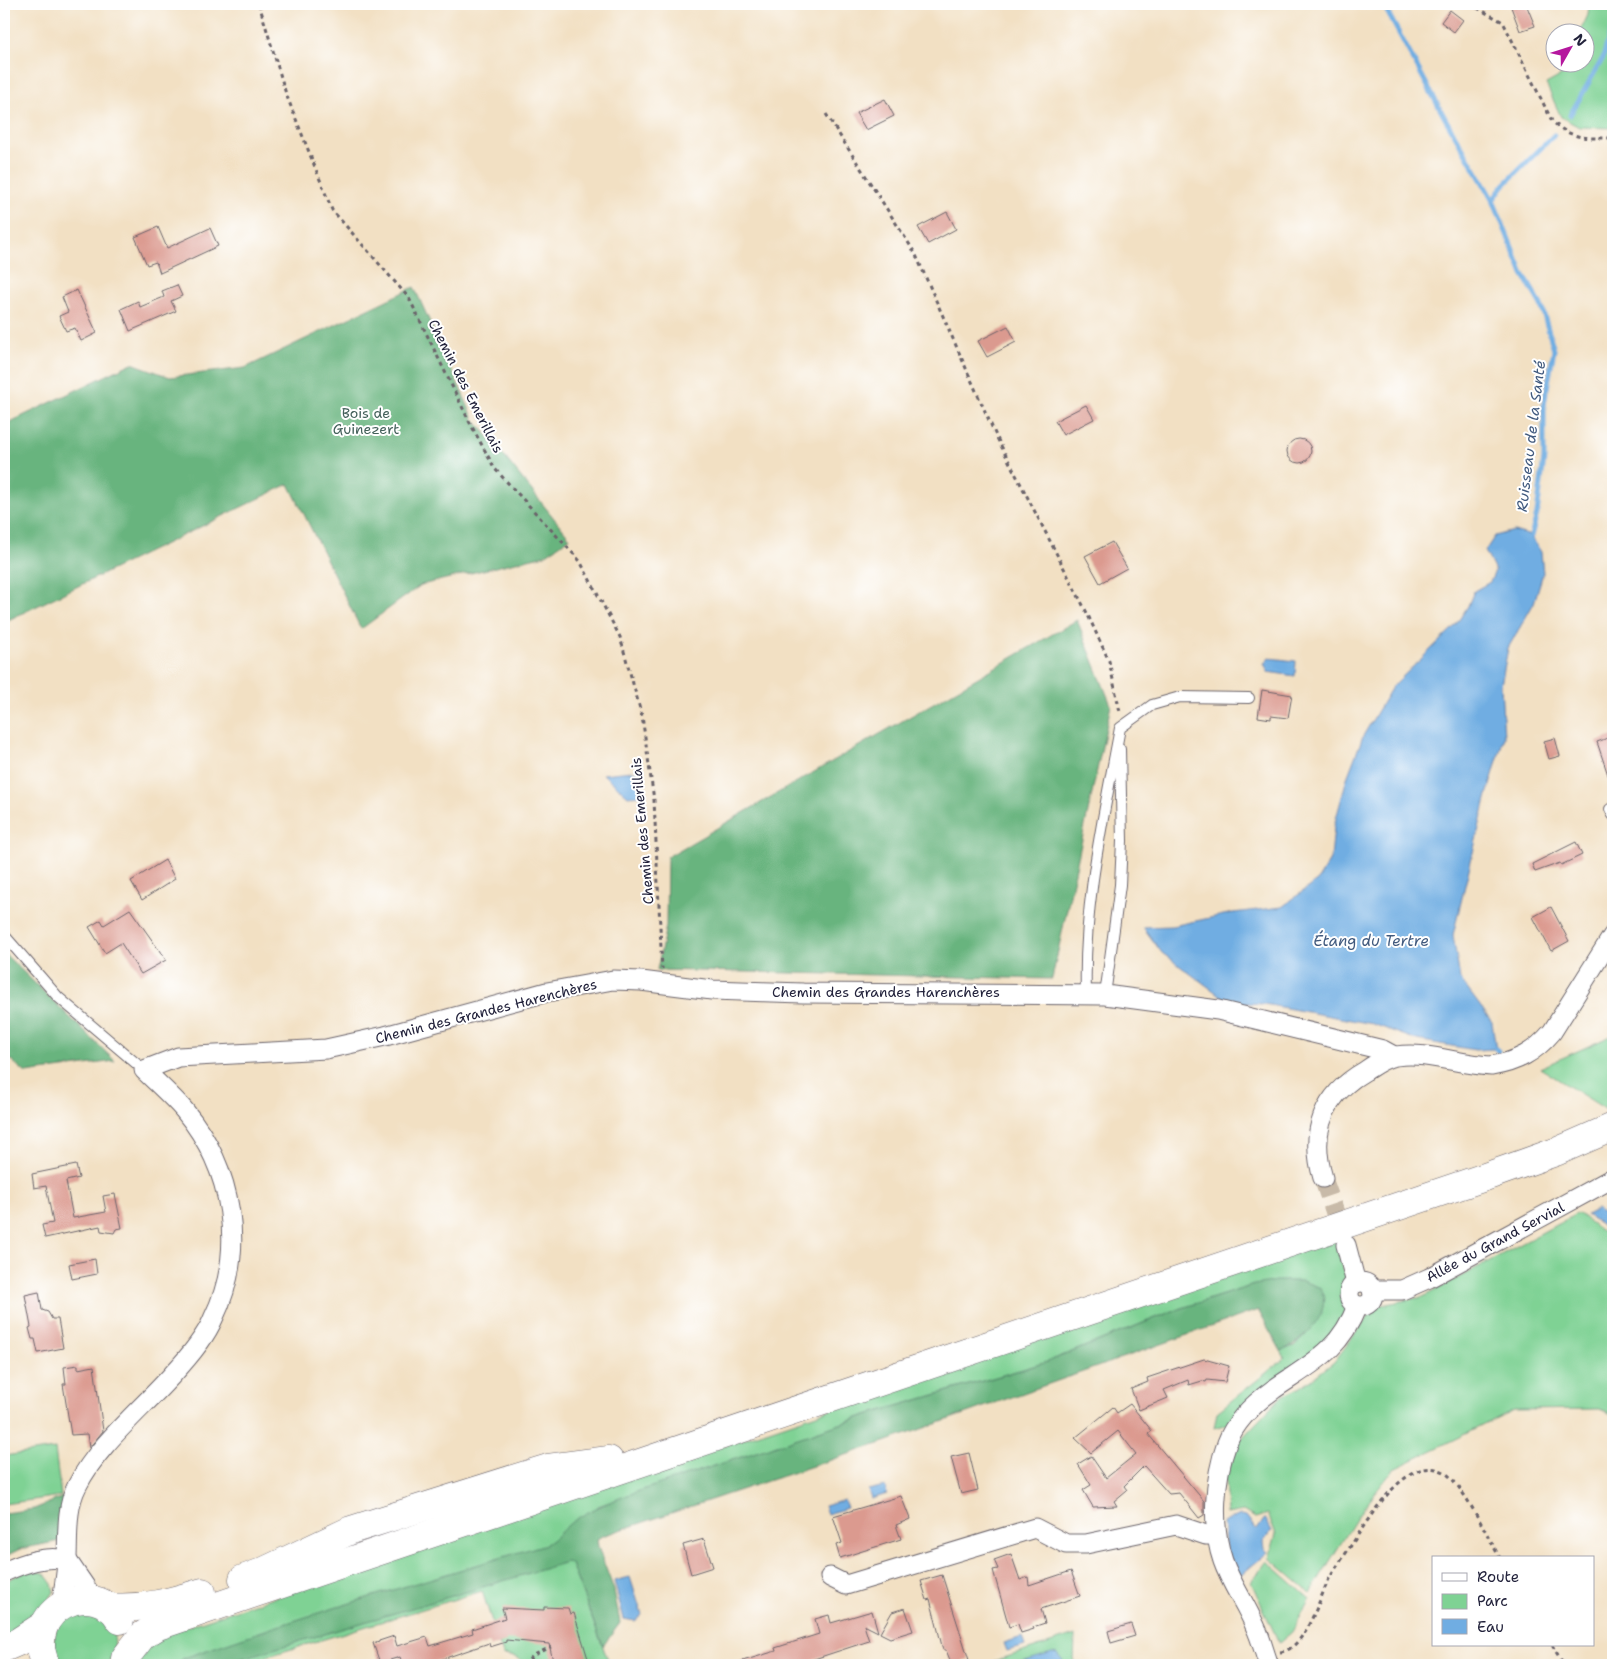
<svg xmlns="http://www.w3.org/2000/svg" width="1617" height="1669" viewBox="0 0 1617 1669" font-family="'Shantell Sans',sans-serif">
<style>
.green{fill:#7fd294;stroke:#507a68}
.forest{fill:#67b47e;stroke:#446b5c}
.water{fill:#70ade2;stroke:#49688e}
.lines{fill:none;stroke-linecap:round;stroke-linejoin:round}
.stream{stroke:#70ade2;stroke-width:5}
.building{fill:#db9a8f}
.minor-tunnel{stroke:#c8baa8;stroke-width:19;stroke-dasharray:19 9;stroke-linecap:butt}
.service-casing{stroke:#6b646b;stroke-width:12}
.minor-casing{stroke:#6b646b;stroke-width:21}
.secondary-casing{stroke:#6b646b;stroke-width:29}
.path{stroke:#6b646b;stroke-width:3;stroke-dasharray:4 4;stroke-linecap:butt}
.service{stroke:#fff;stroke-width:10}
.minor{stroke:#fff;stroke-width:19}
.secondary{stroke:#fff;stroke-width:28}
.labels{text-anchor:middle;stroke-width:4;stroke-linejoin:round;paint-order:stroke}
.street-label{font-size:14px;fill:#22223b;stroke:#fff}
.park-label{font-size:14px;fill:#43605a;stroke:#fff}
.water-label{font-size:15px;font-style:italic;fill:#415a7e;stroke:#fff}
</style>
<rect width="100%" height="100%" fill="#fff"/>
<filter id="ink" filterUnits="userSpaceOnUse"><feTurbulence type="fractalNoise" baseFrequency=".02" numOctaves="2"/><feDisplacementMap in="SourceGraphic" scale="10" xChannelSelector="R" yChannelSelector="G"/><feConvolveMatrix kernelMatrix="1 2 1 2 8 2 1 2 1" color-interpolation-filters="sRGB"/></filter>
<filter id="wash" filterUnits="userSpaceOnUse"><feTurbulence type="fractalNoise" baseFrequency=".0096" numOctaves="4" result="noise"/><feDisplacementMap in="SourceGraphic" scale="20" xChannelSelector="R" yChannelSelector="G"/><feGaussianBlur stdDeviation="1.12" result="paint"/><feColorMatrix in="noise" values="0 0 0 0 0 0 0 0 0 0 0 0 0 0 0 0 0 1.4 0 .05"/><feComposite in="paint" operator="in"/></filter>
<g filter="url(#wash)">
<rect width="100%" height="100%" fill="#f2e0c3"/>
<g class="green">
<polygon points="1589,4 1613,4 1613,128 1579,127 1561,117 1546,84 1575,68 1574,63 1584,62 1584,32 1580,32 1588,15"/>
<polygon points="1613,1035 1613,1114 1540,1068"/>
<polygon points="1578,1213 1613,1240 1613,1416 1600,1409 1514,1410 1394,1469 1363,1508 1310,1593 1269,1558 1276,1534 1268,1514 1255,1518 1243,1511 1227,1514 1225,1477 1241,1439 1282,1396 1301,1387 1334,1362 1376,1306 1423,1297"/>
<polygon points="1335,1239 1346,1278 1347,1301 1346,1316 1334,1338 1231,1423 1214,1428 1217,1412 1285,1358 1281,1351 1294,1346 1306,1335 1254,1285 1173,1311 1047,1362 867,1415 598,1506 571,1564 610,1665 530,1665 516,1657 503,1655 482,1591 239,1665 131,1665 147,1640"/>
<polygon points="55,1449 61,1496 4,1504 4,1456"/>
<polygon points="1267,1561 1310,1599 1292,1632 1279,1643 1251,1582"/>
<polygon points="28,1570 44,1573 52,1584 54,1592 38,1617 4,1643 4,1582"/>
<path d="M79,1612C110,1616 125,1638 107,1665H60C55,1659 54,1655 54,1647C54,1623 59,1622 79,1612Z"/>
<polygon points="1075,1635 1074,1665 982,1665"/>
</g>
<g class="forest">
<polygon points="414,287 474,419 570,538 545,555 421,585 361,629 289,484 4,622 4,425 132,363 170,377 245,368"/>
<polygon points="1077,620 1111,705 1052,979 657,970 666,926 667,857"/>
<polygon points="4,951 7,956 115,1061 26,1073 4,1054"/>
<path d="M1277,1281H1302L1321,1288C1333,1314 1303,1342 1281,1351L1258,1310L882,1443L602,1536L597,1539L598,1547L614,1590L620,1623L603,1646L571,1564L567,1562L220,1665H175L184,1658C303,1615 425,1581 546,1544C557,1538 562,1529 572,1522C592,1508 614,1500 636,1492L867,1415L1047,1362L1173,1311L1254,1285Z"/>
<polygon points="68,1495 60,1541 20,1549 4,1557 4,1513 34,1509"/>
</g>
<g class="water">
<polygon points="1514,531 1531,536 1541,552 1543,573 1534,603 1508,648 1501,685 1504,737 1486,799 1453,935 1460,979 1492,1022 1496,1049 1475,1050 1417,1040 1373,1024 1264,1004 1229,1002 1162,953 1143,927 1172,926 1233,913 1282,907 1318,880 1331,858 1334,826 1347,778 1363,736 1392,687 1455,626 1468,606 1474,591 1490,582 1495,571 1485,551 1495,536"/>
<polygon points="1269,658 1296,661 1295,676 1267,672 1267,669 1264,664"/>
<polygon points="632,771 640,773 641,795 628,796 603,774"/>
<polygon points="1597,1209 1613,1222 1613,1232 1586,1215"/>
<polygon points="885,1486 887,1494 871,1499 868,1490"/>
<polygon points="844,1500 847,1508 827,1514 824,1506"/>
<polygon points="1240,1515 1246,1516 1257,1530 1265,1518 1272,1531 1263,1542 1264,1549 1268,1552 1240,1576 1226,1551 1223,1523"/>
<polygon points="630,1577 642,1615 635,1621 624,1619 614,1581"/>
<polygon points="1022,1637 1025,1646 1007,1651 1004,1643"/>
<polygon points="1052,1653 1058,1654 1062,1659 1063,1665 1012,1665"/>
</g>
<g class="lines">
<g class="stream">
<polyline points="1383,4 1446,120 1493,200"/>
<polyline points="1570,115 1603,58 1613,23"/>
<polyline points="1531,536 1537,514 1544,458 1544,404 1554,350 1541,305 1522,272 1493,200 1503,186 1554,135"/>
<polyline points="1496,1049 1498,1051"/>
</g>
</g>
<g id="blocks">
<g class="building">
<polygon points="1522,4 1526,4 1535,26 1520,31 1511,7"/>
<polygon points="1450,10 1463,20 1454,32 1441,22"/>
<polygon points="885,99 894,116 866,130 856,113"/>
<polygon points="947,212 956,229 928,244 918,227"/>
<polygon points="158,227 167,248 210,228 218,246 160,273 156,262 147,265 135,237"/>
<polygon points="177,285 182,296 171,301 176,311 130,331 121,309 138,301 140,307 164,297 162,291"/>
<polygon points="77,290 97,333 81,341 75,328 66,331 59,316 68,312 62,297"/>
<polygon points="1008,326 1016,342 987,357 978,341"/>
<polygon points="1086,405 1094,419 1063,435 1055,421"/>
<circle cx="1299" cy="451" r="12"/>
<polygon points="1112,542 1127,568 1100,583 1085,556"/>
<polygon points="1262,690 1292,695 1288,718 1271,716 1271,719 1258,717"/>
<polygon points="1613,736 1613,783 1611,784 1597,742"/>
<polygon points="1555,738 1560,756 1549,759 1544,741"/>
<polygon points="1576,842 1582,855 1561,865 1560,863 1535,872 1532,864"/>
<polygon points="165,860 175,879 142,900 131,881"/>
<polygon points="1551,907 1569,941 1551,951 1533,917"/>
<polygon points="130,909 166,960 141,974 121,943 105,953 89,927 101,920 104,925"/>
<polygon points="76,1165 79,1178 66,1181 73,1218 106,1212 103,1196 115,1194 122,1228 116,1229 114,1233 101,1231 100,1226 45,1238 42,1225 53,1223 46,1186 34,1188 32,1174"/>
<polygon points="95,1259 97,1274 72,1279 69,1264"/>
<polygon points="39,1292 42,1310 48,1312 52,1319 58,1319 63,1348 38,1353 35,1339 32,1339 29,1328 31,1327 25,1295"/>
<polygon points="1204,1359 1229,1366 1225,1382 1207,1380 1206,1382 1202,1381 1189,1385 1188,1380 1164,1390 1168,1398 1139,1410 1131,1389 1148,1382 1147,1378"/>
<polygon points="78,1365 78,1369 94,1366 103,1431 89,1448 87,1434 71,1435 63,1384 66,1384 64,1367"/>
<polygon points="1130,1404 1152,1431 1148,1434 1204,1501 1204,1515 1199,1518 1179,1493 1169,1494 1144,1466 1124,1486 1127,1490 1114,1501 1117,1506 1093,1507 1083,1490 1091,1485 1078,1464 1091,1456 1106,1478 1136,1454 1118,1431 1091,1453 1075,1438 1113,1407 1117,1413"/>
<polygon points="969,1453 978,1490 961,1494 951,1457"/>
<polygon points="901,1496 910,1519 896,1525 901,1539 840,1558 836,1545 842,1543 833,1516"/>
<polygon points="704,1539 713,1567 691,1574 683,1545"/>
<polygon points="1011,1554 1020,1580 1028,1577 1029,1585 1071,1571 1080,1596 1041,1609 1045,1623 1033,1627 1034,1629 1021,1633 1018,1624 1009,1627 993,1570 998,1569 994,1560"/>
<polygon points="942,1575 969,1660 952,1665 946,1650 943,1650 930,1599 927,1600 921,1581"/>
<polygon points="544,1607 568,1608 570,1614 574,1613 590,1665 554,1665 549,1644 506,1640 506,1642 490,1647 489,1643 425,1665 403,1665 400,1657 380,1663 373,1643 394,1636 397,1646 427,1637 430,1646 473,1633 472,1629 505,1618 502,1608 544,1610"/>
<polygon points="905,1608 913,1631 890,1638 880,1633 892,1612"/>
<polygon points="872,1611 878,1632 864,1625 869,1641 796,1665 740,1665 739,1662 776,1651 775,1648 819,1634 815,1619 829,1615 831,1623"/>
<polygon points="1131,1624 1135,1636 1111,1643 1108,1631"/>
</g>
</g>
</g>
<g filter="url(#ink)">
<use href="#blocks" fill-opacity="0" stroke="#6b646b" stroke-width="1"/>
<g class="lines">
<polyline class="minor-tunnel" points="1323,1178 1343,1236"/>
<defs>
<g id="service">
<polyline points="1610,809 1613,815"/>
<polyline points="4,935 58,997 144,1070"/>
<path d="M1086,993C1083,904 1104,815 1120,728L1152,705L1180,697L1249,698"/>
<polyline points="1105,995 1120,885 1122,841 1120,749"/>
</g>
<g id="minor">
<path d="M1323,1178C1309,1132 1323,1095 1365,1071C1374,1065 1385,1057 1396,1056C1427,1051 1460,1065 1491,1066C1517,1062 1535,1052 1552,1032L1613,935"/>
<polyline points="1346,1245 1356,1283"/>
<circle cx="1361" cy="1294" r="12"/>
<polyline points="1372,1290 1402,1290 1429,1278 1613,1178"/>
<polyline points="67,1560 95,1601"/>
<path d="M4,1572C24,1563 45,1555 67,1560"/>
<polyline points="830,1577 846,1585 1035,1528 1066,1544 1086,1544 1176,1525 1206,1535 1215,1535"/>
<path d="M61,1605C64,1589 67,1573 67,1557C68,1534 66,1507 77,1486C98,1444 142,1409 173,1374C186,1360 206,1336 213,1319C247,1250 233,1169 184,1110C172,1096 157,1083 144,1070L178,1057L326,1049L385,1036L547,992L613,980L641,981L712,990L803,993L1105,995L1218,1010L1383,1050L1394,1056"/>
<path d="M1269,1665C1264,1652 1261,1638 1255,1626C1246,1604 1231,1584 1223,1561C1211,1526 1214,1479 1227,1443C1235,1421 1256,1402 1274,1389C1312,1363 1340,1351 1357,1306"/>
</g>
<g id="secondary">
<polyline points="243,1579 262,1572 351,1530 548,1468 609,1460"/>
<path d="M108,1607C142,1610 170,1602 202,1592"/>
<polyline points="4,1648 18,1642 44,1625"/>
<polyline points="125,1658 143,1635 158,1626 1485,1177 1558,1151 1613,1127"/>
<path d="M46,1665C21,1608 95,1575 120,1620"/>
</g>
</defs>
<use href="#service" class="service-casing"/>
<use href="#minor" class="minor-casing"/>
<use href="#secondary" class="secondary-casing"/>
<g class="path">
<polyline points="259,4 286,94 332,210 409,298 471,425 495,469 580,561 620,637 642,716 654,800 662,969"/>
<path d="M1470,4L1503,22L1552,121C1572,140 1587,138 1613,138"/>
<polyline points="826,114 915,253 996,436 1087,613 1109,661 1120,712"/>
<polyline points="1552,1645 1564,1665"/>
<path d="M1280,1652C1305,1650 1319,1599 1329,1579C1336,1567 1345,1555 1352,1544C1368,1520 1407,1452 1444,1472C1462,1483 1488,1537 1500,1558"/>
<polyline points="523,1665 534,1655 551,1647"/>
</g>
<use href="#service" class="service"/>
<use href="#minor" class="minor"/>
<use href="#secondary" class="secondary"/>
</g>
</g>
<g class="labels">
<g class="street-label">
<text transform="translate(466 386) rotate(63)" y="5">Chemin des Emerillais</text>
<text transform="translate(642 831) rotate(-95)" y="5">Chemin des Emerillais</text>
<text x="886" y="997">Chemin des Grandes Harenchères</text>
<text transform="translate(486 1011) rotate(-14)" y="5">Chemin des Grandes Harenchères</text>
<text transform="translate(1495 1242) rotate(-28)" y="5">Allée du Grand Servial</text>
</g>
<g class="park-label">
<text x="366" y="418">Bois de<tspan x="366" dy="16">Guinezert</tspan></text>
</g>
<g class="water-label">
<text transform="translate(1531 436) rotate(-83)" y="5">Ruisseau de la Santé</text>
<text x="1371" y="946">Étang du Tertre</text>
</g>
</g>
<rect width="1617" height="1669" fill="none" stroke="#fff" stroke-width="20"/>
<rect x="1432" y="1556" width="162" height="90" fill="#ffffff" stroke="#a7a7b1"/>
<rect x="1442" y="1573" width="25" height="8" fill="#ffffff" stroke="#a7a7b1"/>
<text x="1477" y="1582" font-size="15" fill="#22223b">Route</text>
<rect x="1442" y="1594" width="25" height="15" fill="#7fd294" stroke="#a7a7b1"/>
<text x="1477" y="1606" font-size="15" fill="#22223b">Parc</text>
<rect x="1442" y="1619" width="25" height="15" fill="#70ade2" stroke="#a7a7b1"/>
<text x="1477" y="1632" font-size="15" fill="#22223b">Eau</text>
<g transform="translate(1570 48) rotate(51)"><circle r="24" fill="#ffffff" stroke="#a7a7b1"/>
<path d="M0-4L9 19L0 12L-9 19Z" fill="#b5179e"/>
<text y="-8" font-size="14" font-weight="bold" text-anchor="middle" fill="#22223b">N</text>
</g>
</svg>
